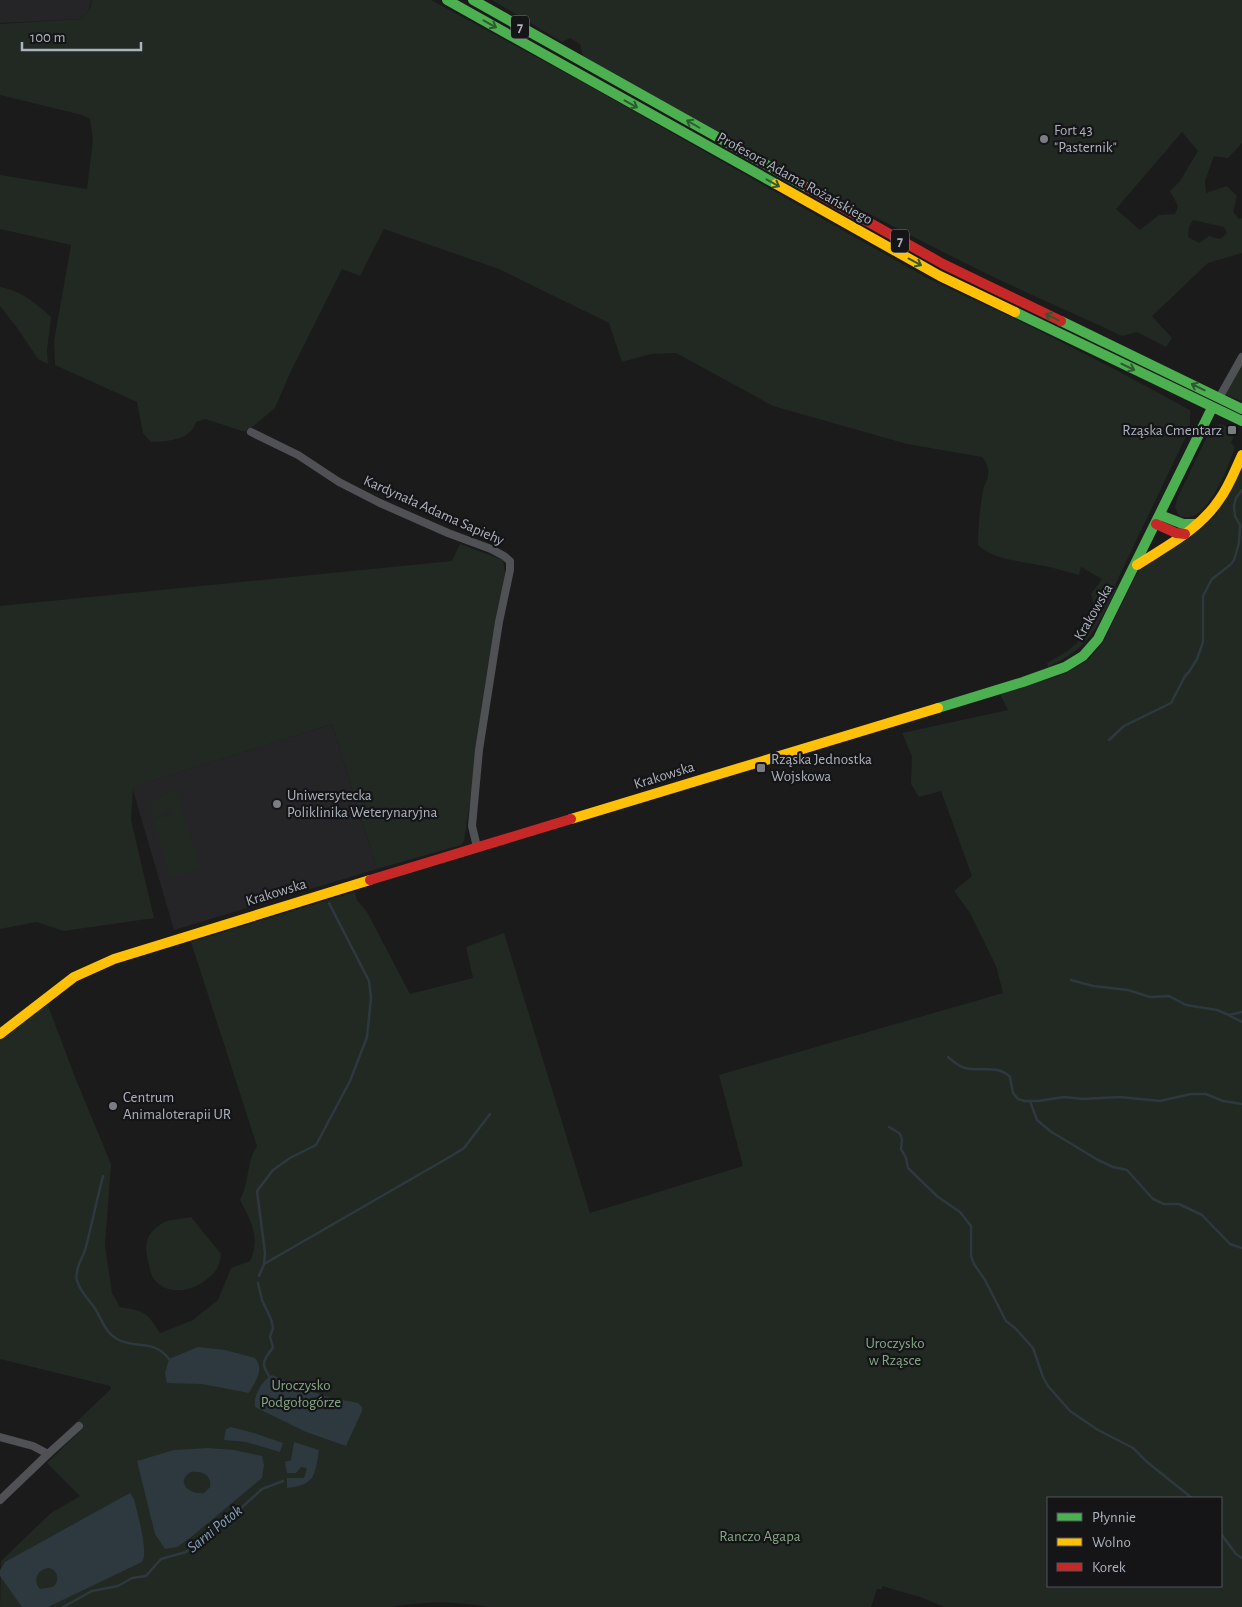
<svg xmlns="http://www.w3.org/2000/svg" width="1242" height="1607" viewBox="0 0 1242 1607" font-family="'Alegreya Sans',sans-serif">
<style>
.built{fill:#252528}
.green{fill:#212922;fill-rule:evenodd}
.water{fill:#2e383f;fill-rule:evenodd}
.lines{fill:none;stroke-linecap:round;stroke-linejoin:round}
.stream{stroke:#2e383f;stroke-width:2.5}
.street{stroke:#4f5155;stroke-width:8}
.fast{stroke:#4caf50;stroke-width:10}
.slow{stroke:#ffc107;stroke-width:10}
.jam{stroke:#c62828;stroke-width:10}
.oneway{stroke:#2e5a31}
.poi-dot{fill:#7a7e84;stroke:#151518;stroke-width:2}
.labels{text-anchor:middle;stroke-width:4.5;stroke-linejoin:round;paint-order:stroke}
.shield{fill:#151518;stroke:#7f848b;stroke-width:1}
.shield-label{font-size:14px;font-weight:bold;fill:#adb3bc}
.poi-label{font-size:15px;fill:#adb3bc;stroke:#151518;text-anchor:start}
.street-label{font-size:15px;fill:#adb3bc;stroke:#151518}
.park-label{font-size:15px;fill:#84a884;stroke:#151518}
.water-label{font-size:16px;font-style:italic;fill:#84a3b7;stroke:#151518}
</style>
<rect width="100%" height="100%" fill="#1b1b1c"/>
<g class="built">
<polygon points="0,0 91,0 89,10 82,19 0,23"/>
<polygon points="332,724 377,869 174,930 132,787"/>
</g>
<g class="green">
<path d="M92,0H431L577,79L927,278L1032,327L1118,371L1190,410V428L1115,585L1116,590C1095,629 1091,647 1048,667L1047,663L1069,650L1077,643L1094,604L1091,594L1102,579L1081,567L1079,575C1064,571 1048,566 1033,564C1013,560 993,559 978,545C978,527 980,508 983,490C984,485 988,480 988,475C989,468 987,463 982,457L907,444L773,406L676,353L651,354L622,362L609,323L499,269L384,229L360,276L342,269L290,373L275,408L246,432L205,419L196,422C190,441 168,441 151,442L143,433L137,402L55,365L54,341L71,245L0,229V175L87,189L93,140L90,119L82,115L0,95V24L82,19L90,9Z"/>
<path d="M492,0H1242V143L1228,158L1214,156L1205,181L1206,193L1227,186L1237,196L1233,212L1239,219L1242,218V253L1208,263L1152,316L1172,338L1166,347L1137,332L1122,336C1069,311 1014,288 961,261C833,197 708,127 583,56L580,44L570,38L562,42ZM1182,132L1198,151L1180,181L1170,191L1178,206L1175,214L1159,215L1140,230L1116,209ZM1193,220L1224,227L1227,233L1220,239L1209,236L1199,243L1188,237L1189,227Z"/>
<path d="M0,287C22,291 34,302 51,317L47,350L48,364L38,359L18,329L0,306Z"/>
<polygon points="1242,363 1242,401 1226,395 1227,389"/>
<path d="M1221,424L1236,431L1231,443L1235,447C1228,466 1206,530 1178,515L1175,507L1177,499L1212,426Z"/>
<path d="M1242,467V1607H945L920,1597L882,1586V1589H877L871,1607H487C456,1601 424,1601 393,1607H0L1,1561L51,1513L80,1496L47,1463L81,1430L79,1427L72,1426L111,1389L110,1386L0,1359V1040L47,1003L75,1077L111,1164L105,1245L112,1293L120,1307C145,1311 147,1312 160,1333L193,1320L218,1300L231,1268L250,1261C261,1238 251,1221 240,1200C250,1181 246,1162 257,1146L191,942L355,892L357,900L367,912L410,994L473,978L466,947L504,933L590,1213L743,1166L719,1075L1003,993L996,966L970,913L954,891L972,876L941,791L919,797L911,784L912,756L902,733L1008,710L1000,694L1061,675L1088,660L1104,641L1138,571L1210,521C1225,505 1233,486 1242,467ZM1048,1498H1221V1586H1048Z"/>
<polygon points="460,544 503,560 505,573 464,841 461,845 377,869 332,724 133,787 131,820 154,918 63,931 37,922 0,929 0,606 452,561"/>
<polygon points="176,789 201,869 172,878 170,876 153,820 172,814 171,810 165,812 165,814 153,818 149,804 152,800"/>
<path d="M191,1217L221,1254C219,1269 215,1274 203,1282C188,1293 163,1295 152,1276C150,1271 149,1265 148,1261C144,1244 146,1234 161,1224C169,1219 183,1219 191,1217Z"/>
</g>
<g class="water">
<path d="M198,1347L225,1350L255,1358C265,1370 255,1382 249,1393L202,1384L167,1383L165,1373L169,1359Z"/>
<path d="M272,1375L310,1391L332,1398L358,1403L362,1407V1411L346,1446L306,1432L255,1407C253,1397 262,1380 272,1375Z"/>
<polygon points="231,1427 254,1433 283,1443 280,1452 246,1442 224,1440 226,1429"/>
<path d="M294,1442L319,1450C315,1474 316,1485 287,1488V1478H304L307,1468L301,1467L296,1473H287L285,1462L291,1460Z"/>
<path d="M208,1448L234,1450L262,1456L264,1465L262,1478L190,1538L177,1547L165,1549L155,1534L137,1461L174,1450ZM191,1472C201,1471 212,1474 210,1487L204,1493C188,1495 175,1481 191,1472Z"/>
<path d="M130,1493L134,1499C137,1512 149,1553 142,1562L48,1607H22L0,1576V1570L5,1562ZM49,1568L54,1570C58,1575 59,1582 53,1587L40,1589C32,1580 38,1569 49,1568Z"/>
</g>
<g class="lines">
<g class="stream">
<polyline points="1109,740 1124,726 1171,703 1185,676 1189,672 1197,659 1203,642 1203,596 1212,579 1230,565 1234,560 1239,543 1240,525 1235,516 1234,506 1236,498 1242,490"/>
<polyline points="1071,980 1093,986 1128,990 1150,997 1169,996 1186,1005 1217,1010 1229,1015 1242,1012"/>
<polyline points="1230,1016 1242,1022"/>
<path d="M948,1057C953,1061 958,1066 965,1068C980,1072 998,1064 1010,1077L1013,1093L1018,1099L1024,1101H1038L1064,1097L1083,1099L1120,1097L1160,1101L1191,1094H1206L1223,1101L1242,1104"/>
<polyline points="1030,1101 1037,1120 1050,1131 1098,1160 1113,1167 1127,1170 1153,1199 1164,1204 1179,1204 1202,1215 1230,1244 1242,1248"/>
<polyline points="889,1127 899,1133 901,1136 902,1140 901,1149 906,1158 908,1168 938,1197 960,1212 971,1226 971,1256 974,1264 985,1280 1006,1321 1016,1329 1033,1348 1043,1377 1048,1386 1070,1411 1098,1430 1133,1448 1147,1462 1192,1498"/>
<path d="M103,1176C97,1199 92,1223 86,1247C84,1255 78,1263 77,1272C76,1276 76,1280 78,1283C81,1294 92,1302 97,1312C103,1322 106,1333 117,1339C136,1350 153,1338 169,1359"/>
<polyline points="264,1264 453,1155 464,1148 490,1114"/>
<polyline points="259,1276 264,1264 265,1253 257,1191 273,1170 290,1158 316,1145 350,1081 367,1037 371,998 369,981 329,903"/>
<path d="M258,1283L262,1300L271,1319L273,1328L270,1337L273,1347C266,1359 259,1361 269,1376"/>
<polyline points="1221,1534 1236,1554 1242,1558"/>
<polyline points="63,1607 92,1591 118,1586 132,1578 146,1576 161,1559 186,1552 201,1537 237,1512 262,1489 283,1481"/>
</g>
<g class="street">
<polyline points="1219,398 1242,357"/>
<polyline points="251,432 298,455 339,482 380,503 448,533 491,549 504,556 510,561 510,570 499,622 479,750 472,826 477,847"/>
<polyline points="0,1437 33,1446 48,1454 0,1500"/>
<polyline points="48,1454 79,1426"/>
</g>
<g class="fast">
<polyline points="447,0 776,184"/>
<polyline points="473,0 808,188"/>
<polyline points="1015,312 1242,421"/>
<polyline points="1061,321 1242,409"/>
<polyline points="1160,515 1183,524 1197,524"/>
<polyline points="938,708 1023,682 1065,667 1083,656 1098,639 1212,408"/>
</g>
<g class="slow">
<polyline points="776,184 940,276 1015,312"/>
<path d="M1137,565C1166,546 1199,530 1219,500C1229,487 1235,470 1242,455"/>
<polyline points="571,819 938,708"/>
<polyline points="0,1034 74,977 114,959 370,880"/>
</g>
<g class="jam">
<polyline points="808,188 943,264 1061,321"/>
<polyline points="1156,524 1176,533 1185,534"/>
<polyline points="370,880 571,819"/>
</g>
</g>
<defs><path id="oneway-shaft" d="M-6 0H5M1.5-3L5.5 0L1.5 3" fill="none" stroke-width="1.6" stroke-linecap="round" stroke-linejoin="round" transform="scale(1.25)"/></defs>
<g class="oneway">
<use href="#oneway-shaft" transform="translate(490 24) rotate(29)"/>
<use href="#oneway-shaft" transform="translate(631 104) rotate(29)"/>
<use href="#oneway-shaft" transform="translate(693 124) rotate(-150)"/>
<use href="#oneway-shaft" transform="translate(773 183) rotate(29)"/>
<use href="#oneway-shaft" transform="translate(915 262) rotate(28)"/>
<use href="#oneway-shaft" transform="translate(1052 317) rotate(-154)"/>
<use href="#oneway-shaft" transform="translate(1128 367) rotate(26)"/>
<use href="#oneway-shaft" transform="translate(1198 387) rotate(-154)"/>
</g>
<g class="poi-dot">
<circle cx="1044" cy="139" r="5"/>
<rect x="1227" y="425" width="10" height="10" rx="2.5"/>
<rect x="756" y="763" width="10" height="10" rx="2.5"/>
<circle cx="277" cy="804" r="5"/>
<circle cx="113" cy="1106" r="5"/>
</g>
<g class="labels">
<g class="shield">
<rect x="511" y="15.5" width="18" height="23" rx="4"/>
<rect x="891" y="229.5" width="18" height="23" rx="4"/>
</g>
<g class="shield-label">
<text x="520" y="32">7</text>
<text x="900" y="246">7</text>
</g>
<g class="poi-label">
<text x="1054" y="135">Fort 43<tspan x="1054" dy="17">"Pasternik"</tspan></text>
<text x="1222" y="435" text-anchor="end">Rząska Cmentarz</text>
<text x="771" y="764">Rząska Jednostka<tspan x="771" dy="17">Wojskowa</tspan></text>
<text x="287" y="800">Uniwersytecka<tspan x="287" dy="17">Poliklinika Weterynaryjna</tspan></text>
<text x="123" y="1102">Centrum<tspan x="123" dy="17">Animaloterapii UR</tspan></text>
</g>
<g class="street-label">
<text transform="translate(795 178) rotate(29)" y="5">Profesora Adama Rożańskiego</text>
<text transform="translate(434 510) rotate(24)" y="5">Kardynała Adama Sapiehy</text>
<text transform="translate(1093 612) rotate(-60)" y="5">Krakowska</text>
<text transform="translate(664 775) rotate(-17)" y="5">Krakowska</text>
<text transform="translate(276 892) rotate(-17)" y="5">Krakowska</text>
</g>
<g class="park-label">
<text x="895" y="1348">Uroczysko<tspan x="895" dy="17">w Rząsce</tspan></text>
<text x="301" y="1390">Uroczysko<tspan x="301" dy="17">Podgołogórze</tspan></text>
<text x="760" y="1541">Ranczo Agapa</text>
</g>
<g class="water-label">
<text transform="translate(214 1528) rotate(-39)" y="6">Sarni Potok</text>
</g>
</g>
<rect x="1047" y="1497" width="175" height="90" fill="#151518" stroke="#52545a"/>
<rect x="1057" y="1513" width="25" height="8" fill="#4caf50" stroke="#52545a"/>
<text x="1092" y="1522" font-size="15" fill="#adb3bc">Płynnie</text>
<rect x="1057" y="1538" width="25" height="8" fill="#ffc107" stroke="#52545a"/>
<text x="1092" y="1547" font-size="15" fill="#adb3bc">Wolno</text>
<rect x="1057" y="1563" width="25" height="8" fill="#c62828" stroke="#52545a"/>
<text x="1092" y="1572" font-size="15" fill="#adb3bc">Korek</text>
<path d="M22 42v8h119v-8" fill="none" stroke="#adb3bc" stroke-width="2.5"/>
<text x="30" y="42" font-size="15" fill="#adb3bc" stroke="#151518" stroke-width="4" paint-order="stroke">100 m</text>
</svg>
